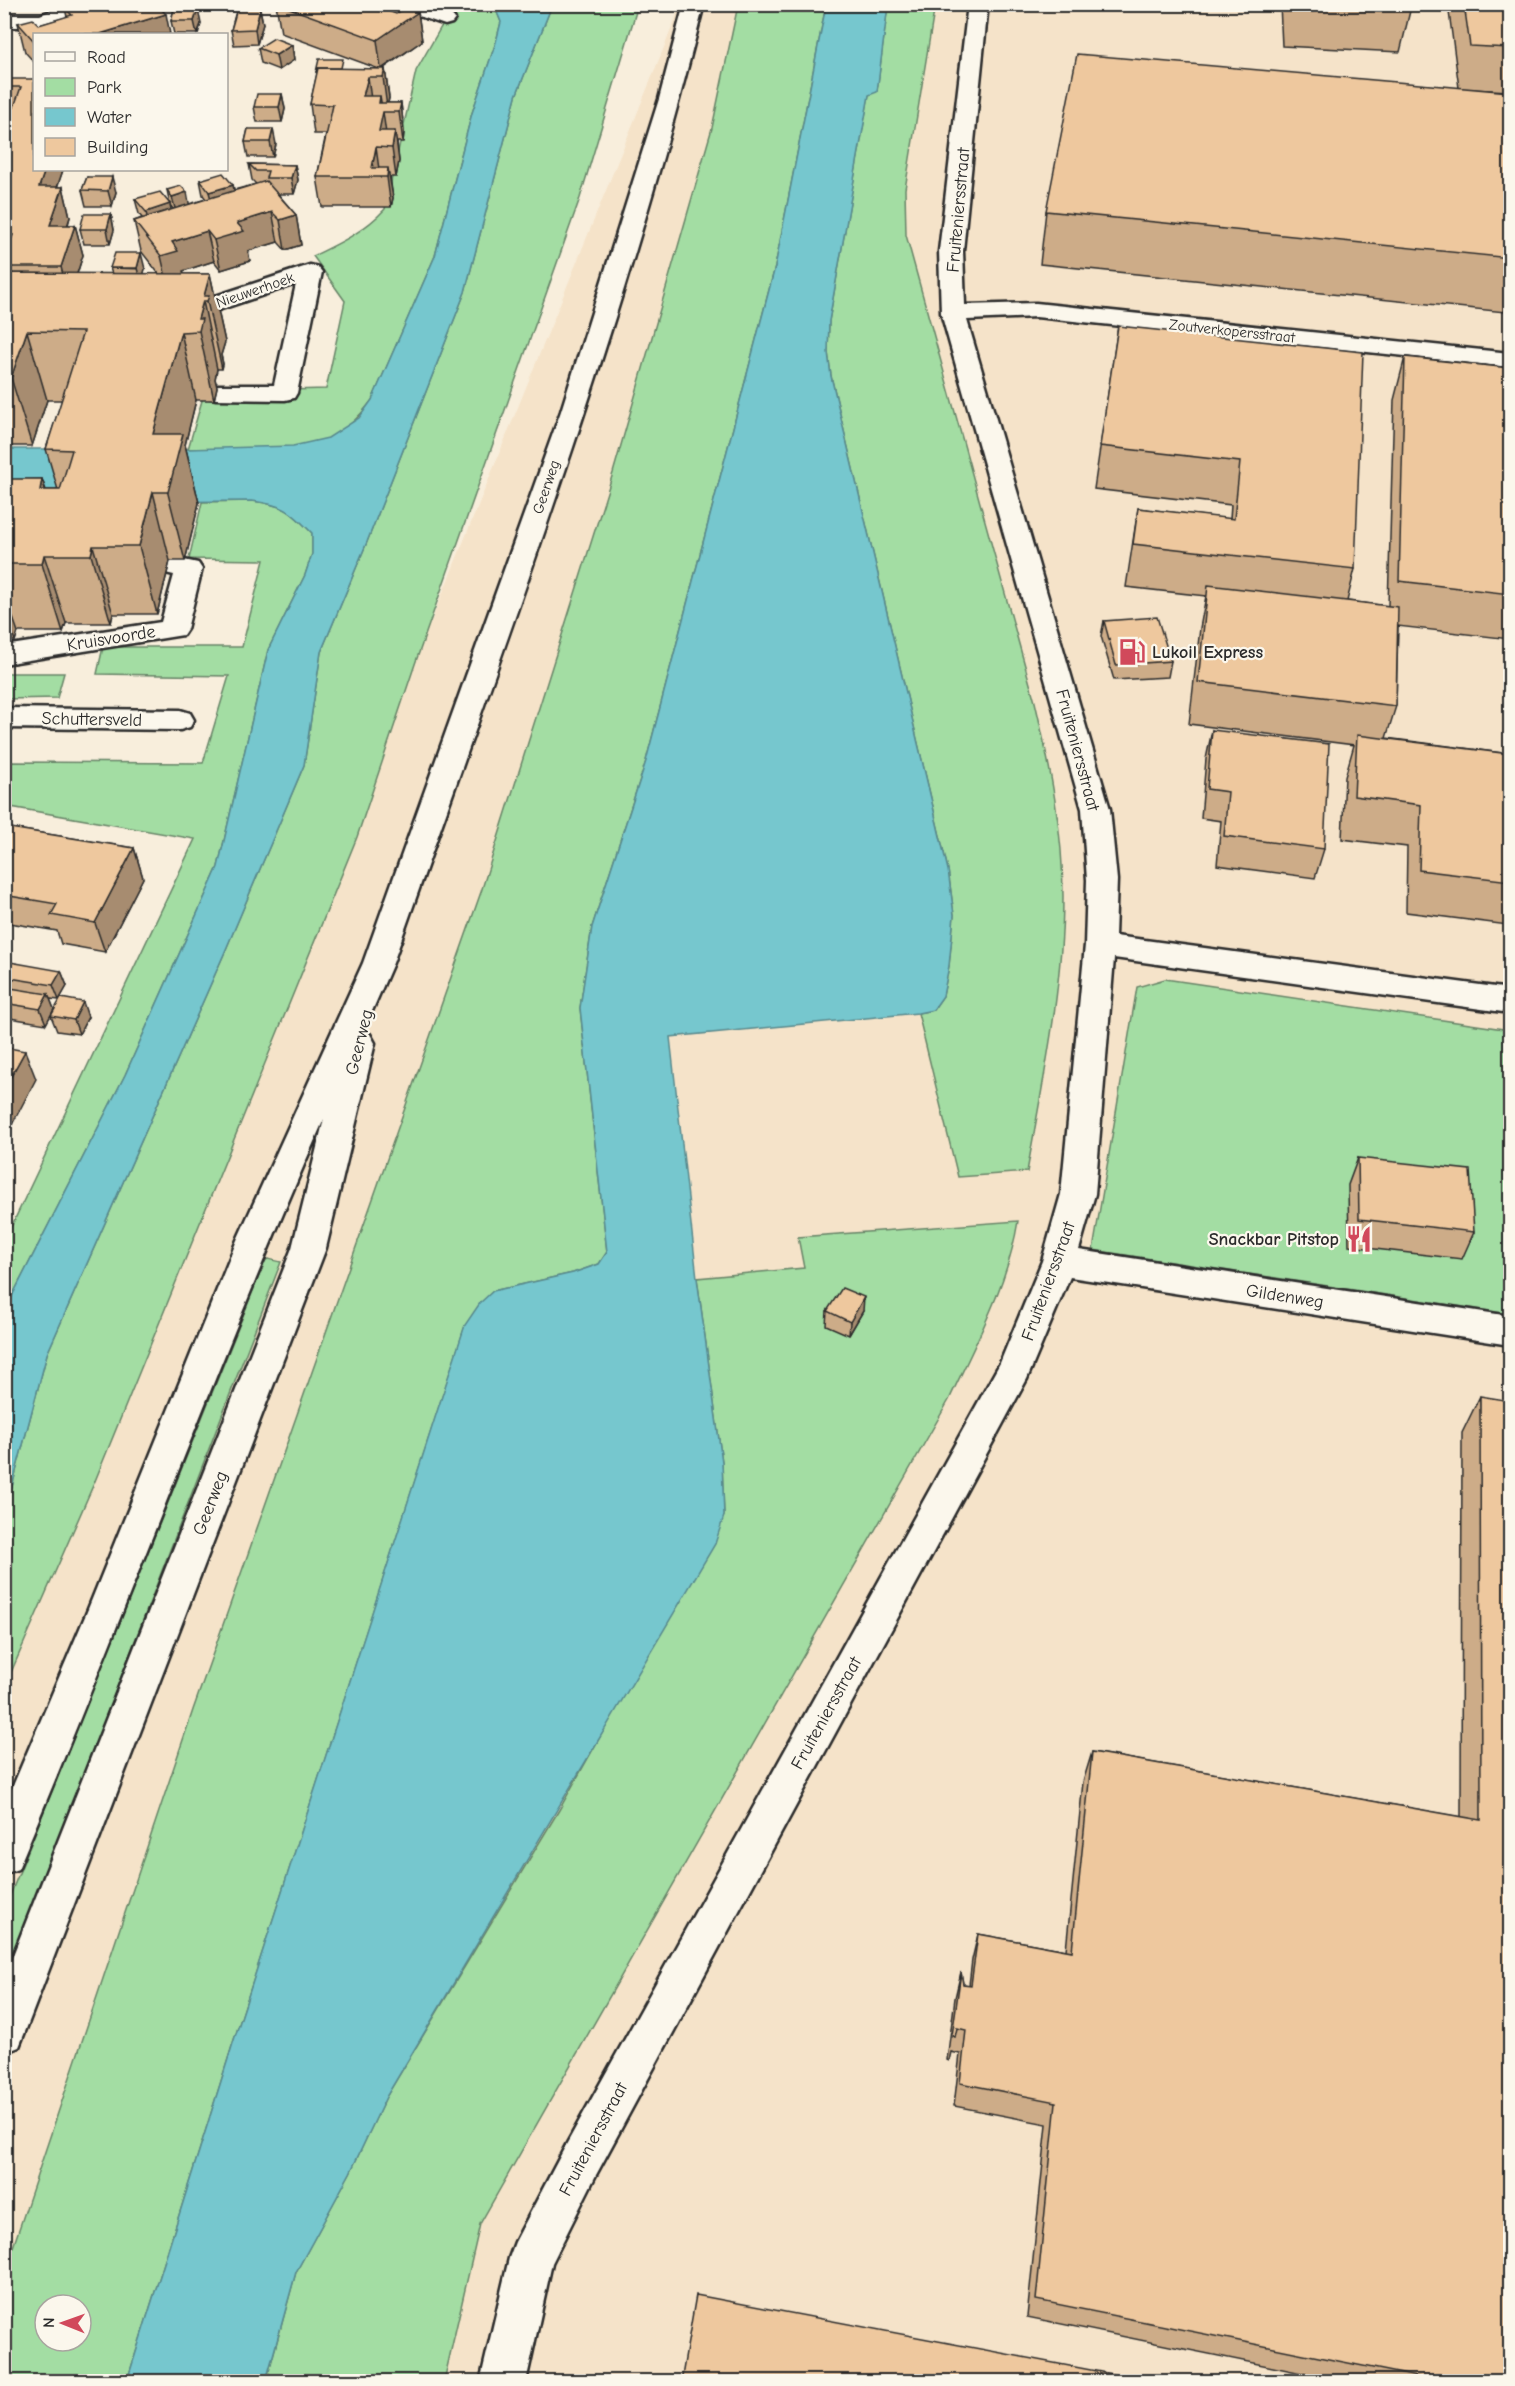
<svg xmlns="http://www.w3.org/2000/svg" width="1515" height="2386" viewBox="0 0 1515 2386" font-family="'Comic Neue',sans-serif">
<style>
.built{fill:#f5e3c9;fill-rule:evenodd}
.green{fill:#a3dda3;stroke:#678467;stroke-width:1.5;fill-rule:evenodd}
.water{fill:#76c7ce;stroke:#58898d;stroke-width:1.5}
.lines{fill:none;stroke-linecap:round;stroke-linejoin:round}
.street-casing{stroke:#2b2b2b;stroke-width:5}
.secondary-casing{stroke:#2b2b2b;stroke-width:5}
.street{fill:#fbf7ec;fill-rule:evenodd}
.secondary{fill:#fbf7ec;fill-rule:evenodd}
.wall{fill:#cdac88;stroke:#2b2b2b;stroke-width:1.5}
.shaded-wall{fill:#a78c6f;stroke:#2b2b2b;stroke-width:1.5}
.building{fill:#eec89e;stroke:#2b2b2b;stroke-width:1.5}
.labels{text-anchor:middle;stroke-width:4.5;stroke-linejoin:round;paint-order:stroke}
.far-street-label{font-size:15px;fill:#2b2b2b;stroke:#fbf7ec}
.street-label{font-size:18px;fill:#2b2b2b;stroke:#fbf7ec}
.poi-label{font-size:18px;font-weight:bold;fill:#2b2b2b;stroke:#fbf7ec;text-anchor:start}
</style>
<rect width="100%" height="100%" fill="#f8eedc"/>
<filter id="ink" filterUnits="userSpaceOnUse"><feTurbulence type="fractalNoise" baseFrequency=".0167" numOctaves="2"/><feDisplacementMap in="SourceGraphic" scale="12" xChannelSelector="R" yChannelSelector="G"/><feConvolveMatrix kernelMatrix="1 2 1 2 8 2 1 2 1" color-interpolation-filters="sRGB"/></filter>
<g filter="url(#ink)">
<path class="built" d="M679,5H1510V2381H5L4,1525L325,883L675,20ZM45,2305H81V2341H45Z"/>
<g class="green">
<path d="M441,5H494L501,22L496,42L472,113L435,256L372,400C361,415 345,432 327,439C284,454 233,448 188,449L203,397L244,391L326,389L345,301L313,256C340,243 365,231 385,209L416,71L441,27L456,11Z"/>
<polygon points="552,5 638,5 580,198 415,664 357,837 95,1481 5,1686 5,1513 47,1354 224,954 304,765 321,652 367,542 465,292 516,96"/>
<path d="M738,5H826L775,267L646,761L592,927L580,1008L607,1252L599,1264L573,1273L493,1291L465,1326L233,2043L127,2381L5,2382V2271L193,1710L481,892L613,473L712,128ZM45,2305H81V2341H45Z"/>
<path d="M888,5H935L905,189L906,235L1035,702C1050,766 1063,830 1063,896C1063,989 1043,1081 1027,1172L958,1177L918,1013L933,1010L943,996L949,966L954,915L948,870L831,376L828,352L829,321L869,94L877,91Z"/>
<path d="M252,501C284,505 290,510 312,533V554L305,575L268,650L218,867L125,1075L5,1310V1240L195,839L5,806V762L203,763L229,676L97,674L103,647H242L264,560L189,559L202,502Z"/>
<polygon points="5,673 64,673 57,698 5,699"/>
<polygon points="1165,979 1510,1030 1510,1314 1093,1250 1137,987"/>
<path d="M1018,1221C1008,1284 976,1342 949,1400L480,2224L444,2381L266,2382L296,2272L350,2173L386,2097L559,1810L724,1516L722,1462L697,1278L804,1268L798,1237Z"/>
<polygon points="268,1259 281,1262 5,1978 5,1908 265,1261"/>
</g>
<g class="water">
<path d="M494,5H552L516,96L465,292L367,542L321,652L304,765L224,954L47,1354L5,1513V1310L125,1075L218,867L268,650L305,575L312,554V533C290,510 284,505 252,501L5,503V449H188L293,446L328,438L359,418L372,400L435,256L472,113L496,42L501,22Z"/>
<polygon points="826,5 888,5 877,92 869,95 829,321 828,352 831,376 948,870 954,915 949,966 943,996 933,1010 918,1013 670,1037 697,1278 722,1462 724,1516 715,1544 386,2097 350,2173 296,2272 266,2381 127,2381 233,2043 465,1325 480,1303 493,1291 573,1273 599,1264 607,1252 580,1008 592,927 646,761 775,267"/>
</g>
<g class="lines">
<defs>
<g id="street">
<polygon points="68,4 99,4 96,8 42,27 4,27 4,15 40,15"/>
<path d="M393,4C410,4 445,3 455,19L452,23L445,25L396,8Z"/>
<polygon points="968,4 988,4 963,251 965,305 1036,303 1510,353 1510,367 1036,317 967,320 1110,809 1117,880 1115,936 1510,989 1510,1013 1114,958 1095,1194 1079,1250 1510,1316 1510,1345 1070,1277 1027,1379 596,2175 552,2263 526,2382 480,2382 509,2258 515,2242 566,2145 1000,1363 1042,1261 1061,1194 1085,945 1087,880 1082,809 941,313 939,251"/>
<polygon points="310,265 318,267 322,272 297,393 294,398 285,400 216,399 207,397 204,392 207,387 216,385 274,385 296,284 198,317 190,319 166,317 162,312 166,307 188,305"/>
<polygon points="170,557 198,563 202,569 187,629 183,635 4,664 4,646 161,622 174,575 161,572 157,566 161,560"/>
<polygon points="4,708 180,710 190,713 194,720 190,727 180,730 4,728"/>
</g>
<path id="secondary" d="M684,4H704C623,330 504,646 393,963L363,1032L370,1034L375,1043L326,1248L25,2032L19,2047L4,2053V1978L292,1248L324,1119C215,1366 123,1620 18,1869L4,1874V1807L86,1614L237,1240L363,963L561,411L659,99Z"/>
</defs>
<use href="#street" class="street-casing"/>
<use href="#secondary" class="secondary-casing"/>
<use href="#street" class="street"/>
<use href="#secondary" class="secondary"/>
</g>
<g class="wall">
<polygon points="223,4 257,4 256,9 260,9 263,24 257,44 234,45 231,30 236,11 224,11"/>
<polygon points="276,4 379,4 380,8 396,14 418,12 422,41 383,69 385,69 389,98 388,103 401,103 404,132 403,142 397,142 399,161 396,177 390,177 393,198 391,207 322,207 317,177 326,134 314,134 310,104 317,74 316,72 344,69 379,69 281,33"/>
<polygon points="1280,4 1409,4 1410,11 1400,52 1282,46"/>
<polygon points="1448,4 1510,4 1510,91 1469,89 1510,92 1510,292 1505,312 1040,264 1046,211 1459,88"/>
<polygon points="98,7 34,34 34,62 25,52 18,23 39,25 67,17 65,8"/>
<polygon points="174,9 201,24 198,34 174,34 171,21"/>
<polygon points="292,45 294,60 279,70 261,63 258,48"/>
<polygon points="34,79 63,170 57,187 63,187 70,217 68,225 75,225 83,255 77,274 112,274 110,268 145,269 143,274 159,274 141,251 134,221 142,218 139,214 135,199 171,210 173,209 170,205 167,190 189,204 206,199 203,195 200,180 233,185 234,190 256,184 252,180 249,164 295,165 298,180 294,194 278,194 296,215 301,245 285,250 278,242 248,251 250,261 221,270 214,261 183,271 184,274 210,274 225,342 221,355 223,364 222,369 217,369 215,379 217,387 214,400 196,400 185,445 199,503 185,561 170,561 157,614 113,614 111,623 66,623 63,632 18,632 15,641 4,641 4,480 42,479 46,490 58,490 46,449 62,400 47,400 32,446 4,446 4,107 12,107 7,87"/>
<polygon points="282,94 285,109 282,122 257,122 254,107"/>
<polygon points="248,129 276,144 273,157 248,157 245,142"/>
<polygon points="87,177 116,192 112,206 86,206 82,190"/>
<polygon points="111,214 114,230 110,244 84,244 80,229"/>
<polygon points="1118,326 1355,569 1347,601 1388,606 1394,400 1405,357 1510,368 1510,639 1398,626 1396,706 1386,738 1510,754 1510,920 1508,925 1406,912 1407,847 1342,839 1345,777 1354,745 1189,724 1200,628 1206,596 1126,587 1138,508 1230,519 1231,505 1094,489"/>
<polygon points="1104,621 1171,661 1168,677 1114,680 1101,636"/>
<polygon points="1212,730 1324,849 1315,878 1217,865 1221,821 1201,818 1206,759"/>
<polygon points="4,827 134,848 143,878 105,952 61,944 57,931 4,922"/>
<polygon points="61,971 67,986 59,1000 50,999 54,1009 46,1024 4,1017 4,987 6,987 4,983 4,972"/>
<polygon points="51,1016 88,1017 79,1034 57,1031"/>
<polygon points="1358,1158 1474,1232 1462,1259 1349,1246 1348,1185"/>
<polygon points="827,1311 863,1311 849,1335 826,1325"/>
<polygon points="1480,1396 1510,2382 1346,2382 1027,2317 1047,2124 954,2106 960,2054 951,2052 949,2061 947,2060 955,1998 961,1972 963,1984 969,1985 972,1960 978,1934 1066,1950 1083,1782 1092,1752 1461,1817 1462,1433"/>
</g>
<g class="shaded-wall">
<polygon points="379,4 382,28 369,5"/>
<polygon points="198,9 201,24 197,34 194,21"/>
<polygon points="260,9 263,24 257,44 255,29"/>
<polygon points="418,12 422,41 381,69 377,40"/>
<polygon points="166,14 170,34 100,34"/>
<polygon points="292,45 294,60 279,70 276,55"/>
<polygon points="385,69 389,98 387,107 383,77"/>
<polygon points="368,77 372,107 363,96"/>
<polygon points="282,94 285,109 282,122 279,107"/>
<polygon points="380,96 383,113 383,112 387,141 379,131 379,103"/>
<polygon points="401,103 404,132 403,142 399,112"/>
<polygon points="273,129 276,144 273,157 270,142"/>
<polygon points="395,131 399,161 396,177 392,148"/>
<polygon points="376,147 380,177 372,168"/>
<polygon points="295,165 298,180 294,194 291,178"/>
<polygon points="388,168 393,198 391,207 387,177"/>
<polygon points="45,170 63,170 47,217 39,187"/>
<polygon points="112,177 116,192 112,206 108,191"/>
<polygon points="233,185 236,200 213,207 209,192"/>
<polygon points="63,187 70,217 58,255 50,225"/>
<polygon points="187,192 190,208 176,212 172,197"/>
<polygon points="170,204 173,220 149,227 146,212"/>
<polygon points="272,212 278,242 248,251 250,261 221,270 214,240 237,223"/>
<polygon points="111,214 114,230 110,244 107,229"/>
<polygon points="296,215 301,245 285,250 280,220"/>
<polygon points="75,225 83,255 69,298 61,267"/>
<polygon points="207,231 214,261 183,271 185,281 168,286 161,256 172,242"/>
<polygon points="141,253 145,269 141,284 137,268"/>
<polygon points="210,274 225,342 221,355 223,364 222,369 207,301 204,296"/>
<polygon points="203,301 217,369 215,379 217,387 214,400 199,331 198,319"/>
<polygon points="27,331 47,400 32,446 11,378"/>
<polygon points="181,332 196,400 185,445 199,503 185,561 153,434"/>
<polygon points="42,479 63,547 40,490"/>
<polygon points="153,492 170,561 157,614 139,546"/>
<polygon points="93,546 113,614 111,623 91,555"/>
<polygon points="44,555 66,623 63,632 42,564"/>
<polygon points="4,592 18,632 15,641 4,609"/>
<polygon points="134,848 143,878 105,952 95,923"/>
<polygon points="61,971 67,986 59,1000 53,985"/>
<polygon points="48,994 54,1009 46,1024 40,1009"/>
<polygon points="83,1002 88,1017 79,1034 74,1020"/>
<polygon points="25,1051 36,1079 4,1140 4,1089"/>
<polygon points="864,1297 863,1311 849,1335 850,1322"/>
</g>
<g class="building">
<polygon points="78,4 95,4 98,7 107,4 156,4 166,14 100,34 34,34 34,41 18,23 33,19 39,25 72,15 65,8"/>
<polygon points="278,4 369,4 396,14 405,8 418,12 377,40"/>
<polygon points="1298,4 1409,4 1410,11"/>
<polygon points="1464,4 1510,4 1510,48 1470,46"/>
<polygon points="174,9 198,9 194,21 171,21"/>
<polygon points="237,9 260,9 255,29 231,30"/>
<polygon points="274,38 292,45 276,55 258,48"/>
<polygon points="1077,54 1510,92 1510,258 1046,211"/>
<polygon points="319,59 343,59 341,68 318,68 317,72 316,72"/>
<polygon points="318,68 385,69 383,77 368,77 363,96 380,96 379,103 401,103 399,112 383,112 379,131 395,131 392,148 376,147 372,168 388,168 387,177 317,177 333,105 310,104"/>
<polygon points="10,79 34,79 34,170 45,170 39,187 63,187 50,225 75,225 61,267 4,267 4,258 13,235 4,235 4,200 6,196 4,196 4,132 8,122 4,122 4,107 14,107 21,87 7,87"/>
<polygon points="257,94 282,94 279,107 254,107"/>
<polygon points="248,129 273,129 270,142 245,142"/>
<polygon points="249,164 295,165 291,178 266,178 268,171 256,171"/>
<polygon points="223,173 233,185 209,192 200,180"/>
<polygon points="87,177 112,177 108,191 82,190"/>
<polygon points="266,181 296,215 280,220 272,212 237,223 244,231 214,240 207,231 172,242 178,251 161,256 134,221"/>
<polygon points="181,186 187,192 172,197 167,190"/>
<polygon points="160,192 170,204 146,212 135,199"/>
<polygon points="84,214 111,214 107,229 80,229"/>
<polygon points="115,253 141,253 137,268 110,268"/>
<polygon points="4,273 210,274 204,296 209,296 207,301 203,301 198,319 202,319 199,331 181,332 153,434 183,434 172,477 168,492 153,492 139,546 93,546 91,555 44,555 42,564 4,564 5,479 42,479 40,490 60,490 72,450 46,449 83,332 27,331 11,378 4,378"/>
<polygon points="1118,326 1363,352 1355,569 1133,544 1138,508 1234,519 1240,462 1100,446"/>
<polygon points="1405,357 1510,368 1510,594 1399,581"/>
<polygon points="1208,585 1398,607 1396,706 1198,682"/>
<polygon points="1157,617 1171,661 1116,665 1104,621"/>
<polygon points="1212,730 1329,744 1324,849 1224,836 1228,792 1207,789"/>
<polygon points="1357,735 1510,754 1510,881 1419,870 1421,805 1354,796"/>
<polygon points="4,827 134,848 95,923 51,915 57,904 4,895"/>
<polygon points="10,962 61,971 53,985 4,977 4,972"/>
<polygon points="4,987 48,994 40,1009 4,1003"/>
<polygon points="61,998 83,1002 74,1020 51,1016"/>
<polygon points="4,1047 25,1051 4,1089"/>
<polygon points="1358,1158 1470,1170 1474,1232 1359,1219"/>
<polygon points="842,1288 864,1297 850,1322 827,1311"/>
<polygon points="1480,1396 1510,1401 1510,2382 1442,2382 1036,2300 1056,2102 960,2083 966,2030 957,2028 955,2037 952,2036 961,1972 963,1984 971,1985 978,1934 1072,1951 1092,1752 1481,1820"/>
<polygon points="696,2295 1154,2382 681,2382"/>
</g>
</g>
<defs>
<symbol id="fuel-bare" viewBox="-9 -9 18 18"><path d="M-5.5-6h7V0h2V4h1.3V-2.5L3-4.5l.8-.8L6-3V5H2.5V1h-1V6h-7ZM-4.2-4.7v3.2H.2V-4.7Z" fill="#d1495b" stroke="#fbf7ec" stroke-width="2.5" paint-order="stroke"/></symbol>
<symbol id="restaurant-bare" viewBox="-9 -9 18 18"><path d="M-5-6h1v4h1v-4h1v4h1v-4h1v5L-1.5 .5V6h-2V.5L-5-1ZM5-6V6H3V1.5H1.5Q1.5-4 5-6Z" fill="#d1495b" stroke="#fbf7ec" stroke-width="2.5" paint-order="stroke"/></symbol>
</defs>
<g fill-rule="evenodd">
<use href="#fuel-bare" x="1113" y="633" width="38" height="38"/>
<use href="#restaurant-bare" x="1340" y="1220" width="38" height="38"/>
</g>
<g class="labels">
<g class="far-street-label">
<text transform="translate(255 290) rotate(-19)" y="5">Nieuwerhoek</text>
<text transform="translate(1232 331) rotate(6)" y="5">Zoutverkopersstraat</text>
<text transform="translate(546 487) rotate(-71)" y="5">Geerweg</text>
</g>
<g class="street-label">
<text transform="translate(958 210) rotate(-85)" y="6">Fruiteniersstraat</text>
<text transform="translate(111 638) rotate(-9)" y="6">Kruisvoorde</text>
<text transform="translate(92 719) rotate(1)" y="6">Schuttersveld</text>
<text transform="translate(1078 750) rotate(75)" y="6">Fruiteniersstraat</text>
<text transform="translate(359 1042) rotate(-76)" y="6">Geerweg</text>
<text transform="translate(1048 1281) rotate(-70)" y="6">Fruiteniersstraat</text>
<text transform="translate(1285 1296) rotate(9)" y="6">Gildenweg</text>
<text transform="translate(210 1503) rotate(-69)" y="6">Geerweg</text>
<text transform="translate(826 1713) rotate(-61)" y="6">Fruiteniersstraat</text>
<text transform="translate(593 2139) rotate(-62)" y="6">Fruiteniersstraat</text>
</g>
<g class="poi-label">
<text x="1152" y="658">Lukoil Express</text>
<text x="1339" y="1245" text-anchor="end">Snackbar Pitstop</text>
</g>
</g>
<rect width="1515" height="2386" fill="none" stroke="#fbf7ec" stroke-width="24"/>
<rect x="12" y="12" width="1491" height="2362" fill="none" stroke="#2b2b2b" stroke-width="2" filter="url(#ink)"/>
<rect x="33" y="33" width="195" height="138" fill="#fbf7ec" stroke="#a8a59f" stroke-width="1.5"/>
<rect x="45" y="52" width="30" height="9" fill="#fbf7ec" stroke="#a8a59f" stroke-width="1.5"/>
<text x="87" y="63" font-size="18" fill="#2b2b2b">Road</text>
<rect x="45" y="78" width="30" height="18" fill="#a3dda3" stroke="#a8a59f" stroke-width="1.5"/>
<text x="87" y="93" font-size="18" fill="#2b2b2b">Park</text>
<rect x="45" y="108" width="30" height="18" fill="#76c7ce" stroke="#a8a59f" stroke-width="1.5"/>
<text x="87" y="123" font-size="18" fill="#2b2b2b">Water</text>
<rect x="45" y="138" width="30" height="18" fill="#eec89e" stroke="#a8a59f" stroke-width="1.5"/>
<text x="87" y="153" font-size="18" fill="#2b2b2b">Building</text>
<g transform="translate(63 2323) rotate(271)"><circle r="28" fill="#fbf7ec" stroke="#a8a59f" stroke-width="1.5"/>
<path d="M0-4.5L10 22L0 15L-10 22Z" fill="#d1495b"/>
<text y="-9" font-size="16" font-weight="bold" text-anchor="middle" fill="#2b2b2b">N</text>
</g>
</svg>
